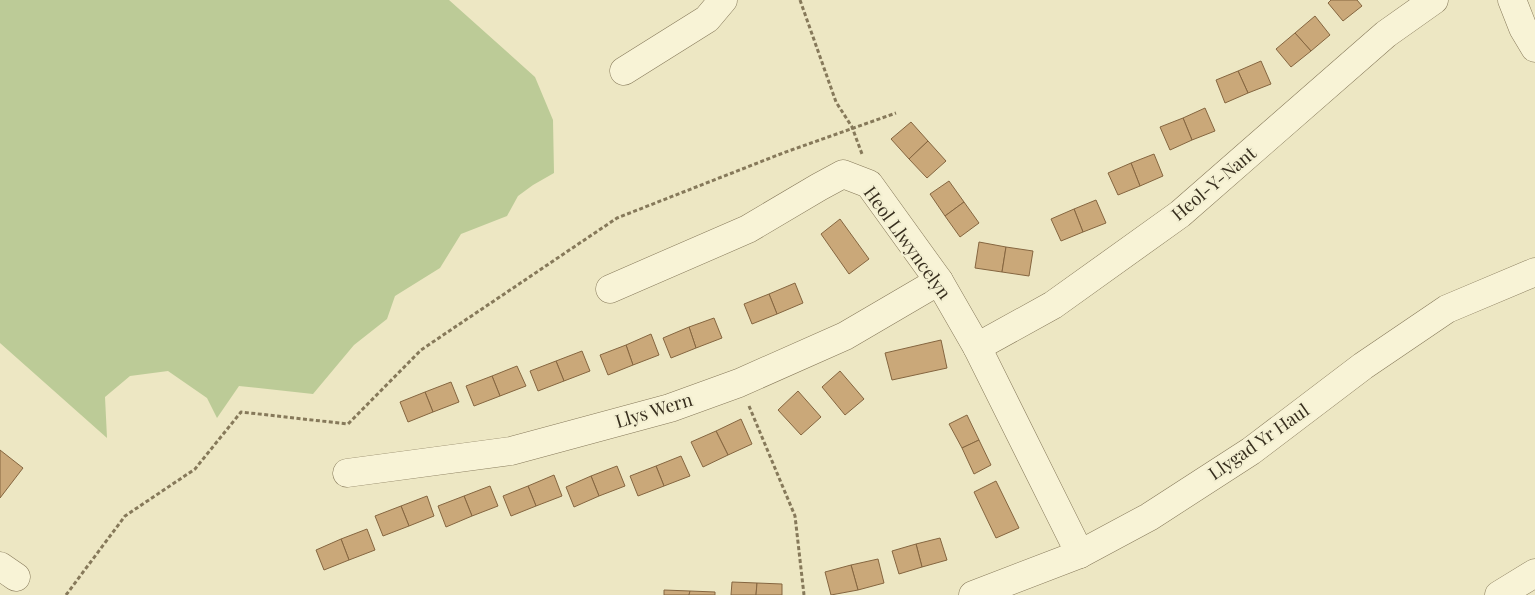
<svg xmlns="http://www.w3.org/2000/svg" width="1535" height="595" viewBox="0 0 1535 595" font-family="'Playfair Display',serif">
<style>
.green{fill:#bccb97}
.building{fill:#caa879;stroke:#856640}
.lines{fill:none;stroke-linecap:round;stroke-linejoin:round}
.minor-casing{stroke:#86795a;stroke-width:29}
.path{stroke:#86795a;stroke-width:3;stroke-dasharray:4 2.5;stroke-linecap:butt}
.minor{stroke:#f8f3d6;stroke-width:28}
.labels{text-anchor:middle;stroke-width:4.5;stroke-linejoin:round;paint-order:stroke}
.street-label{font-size:18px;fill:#372e1e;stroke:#f4f0d2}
</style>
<rect width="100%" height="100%" fill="#ede7c3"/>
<polygon class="green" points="0,0 449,0 535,77 553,120 554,173 533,185 518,196 507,216 461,234 440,268 395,296 387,319 354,345 313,394 239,386 217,418 207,398 168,371 130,376 105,397 107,438 0,343"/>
<g class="building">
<polygon points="1331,0 1357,0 1362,6 1343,21 1328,3"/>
<polygon points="1315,16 1330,35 1311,51 1295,33"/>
<polygon points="1295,33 1311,51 1291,67 1276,49"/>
<polygon points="1261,61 1271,84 1248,93 1238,71"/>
<polygon points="1238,71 1248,93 1225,103 1216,80"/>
<polygon points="1205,108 1215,131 1192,140 1183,118"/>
<polygon points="1183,118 1192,140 1170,150 1160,127"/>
<polygon points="911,122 928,141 909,159 891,139"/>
<polygon points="928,141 946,161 927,178 909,159"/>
<polygon points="1154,154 1163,176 1140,186 1131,163"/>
<polygon points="1131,163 1140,186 1118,195 1108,173"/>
<polygon points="949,181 964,202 945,216 930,194"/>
<polygon points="1096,200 1106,223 1083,232 1074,209"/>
<polygon points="964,202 979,223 960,237 945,216"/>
<polygon points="1074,209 1083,232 1061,241 1051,219"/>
<polygon points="840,219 869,259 849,274 821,234"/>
<polygon points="979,242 1006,247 1002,272 975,268"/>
<polygon points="1006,247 1033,251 1029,276 1002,272"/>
<polygon points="795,283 803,303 777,314 769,294"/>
<polygon points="769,294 777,314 752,324 744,304"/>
<polygon points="714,318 722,338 696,348 689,327"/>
<polygon points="689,327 696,348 671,358 663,338"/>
<polygon points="651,334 659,355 633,365 626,345"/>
<polygon points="941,340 947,368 892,380 885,353"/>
<polygon points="626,345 633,365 608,375 600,355"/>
<polygon points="582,351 590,371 564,381 556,361"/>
<polygon points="556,361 564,381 538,391 530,371"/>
<polygon points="517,366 526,386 500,396 492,376"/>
<polygon points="840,371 864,399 845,415 822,387"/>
<polygon points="492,376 500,396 474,406 466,386"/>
<polygon points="451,382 459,402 433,412 425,392"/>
<polygon points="798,391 821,417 801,435 778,410"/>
<polygon points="425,392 433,412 408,422 400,402"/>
<polygon points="967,415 979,440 962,448 949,424"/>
<polygon points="741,419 752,444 728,455 716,431"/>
<polygon points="716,431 728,455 703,467 691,442"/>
<polygon points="979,440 991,465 974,474 962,448"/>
<polygon points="0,450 23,468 0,498"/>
<polygon points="681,456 690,476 664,486 656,466"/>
<polygon points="617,466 625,486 599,496 591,476"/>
<polygon points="656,466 664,486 638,496 630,476"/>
<polygon points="554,475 562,496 536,506 528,486"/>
<polygon points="591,476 599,496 574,507 566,487"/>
<polygon points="996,481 1019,528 996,538 974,492"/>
<polygon points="490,486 498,506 472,516 464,496"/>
<polygon points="528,486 536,506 511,516 503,496"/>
<polygon points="427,496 434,516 409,526 401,506"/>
<polygon points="464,496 472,516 446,527 438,506"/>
<polygon points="401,506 409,526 383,536 375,516"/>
<polygon points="367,529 375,550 349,560 341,539"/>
<polygon points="940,538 947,560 922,567 916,544"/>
<polygon points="341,539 349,560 324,570 316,550"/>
<polygon points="916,544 922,567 899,574 892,551"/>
<polygon points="878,559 884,583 858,590 851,565"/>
<polygon points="851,565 858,590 831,595 825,572"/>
<polygon points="732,582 757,583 756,595 731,595"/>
<polygon points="757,583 782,584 782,595 756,595"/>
<polygon points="664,590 690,591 689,595 664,595"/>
<polygon points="690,591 715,592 715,595 689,595"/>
</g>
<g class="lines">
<defs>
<g id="minor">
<polyline points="1512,0 1523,28 1535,48"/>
<polyline points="624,71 707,19 723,0"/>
<polyline points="610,289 748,229 819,187 843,174 869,184 939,281 977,347 1080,554"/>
<polyline points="977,347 1053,305 1180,214 1386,34 1434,0"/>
<polyline points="347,473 511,451 670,408 739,383 845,336 939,281"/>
<polyline points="0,566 16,577"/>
<polyline points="973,595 1080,554 1149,517 1251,451 1363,366 1447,309 1535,272"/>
<polyline points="1499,595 1535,573"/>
</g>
</defs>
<use href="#minor" class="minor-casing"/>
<g class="path">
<polyline points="800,0 836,102 852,127 862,154"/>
<polyline points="749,406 795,516 804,595"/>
<polyline points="66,595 125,516 195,469 241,412 348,424 421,350 617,218 783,153 896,113"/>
</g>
<use href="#minor" class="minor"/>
</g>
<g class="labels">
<g class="street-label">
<text transform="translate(1214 184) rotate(-40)" y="6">Heol-Y-Nant</text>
<text transform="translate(907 243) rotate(54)" y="6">Heol Llwyncelyn</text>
<text transform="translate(654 411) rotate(-17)" y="6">Llys Wern</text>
<text transform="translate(1259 442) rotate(-35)" y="6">Llygad Yr Haul</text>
</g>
</g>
</svg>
